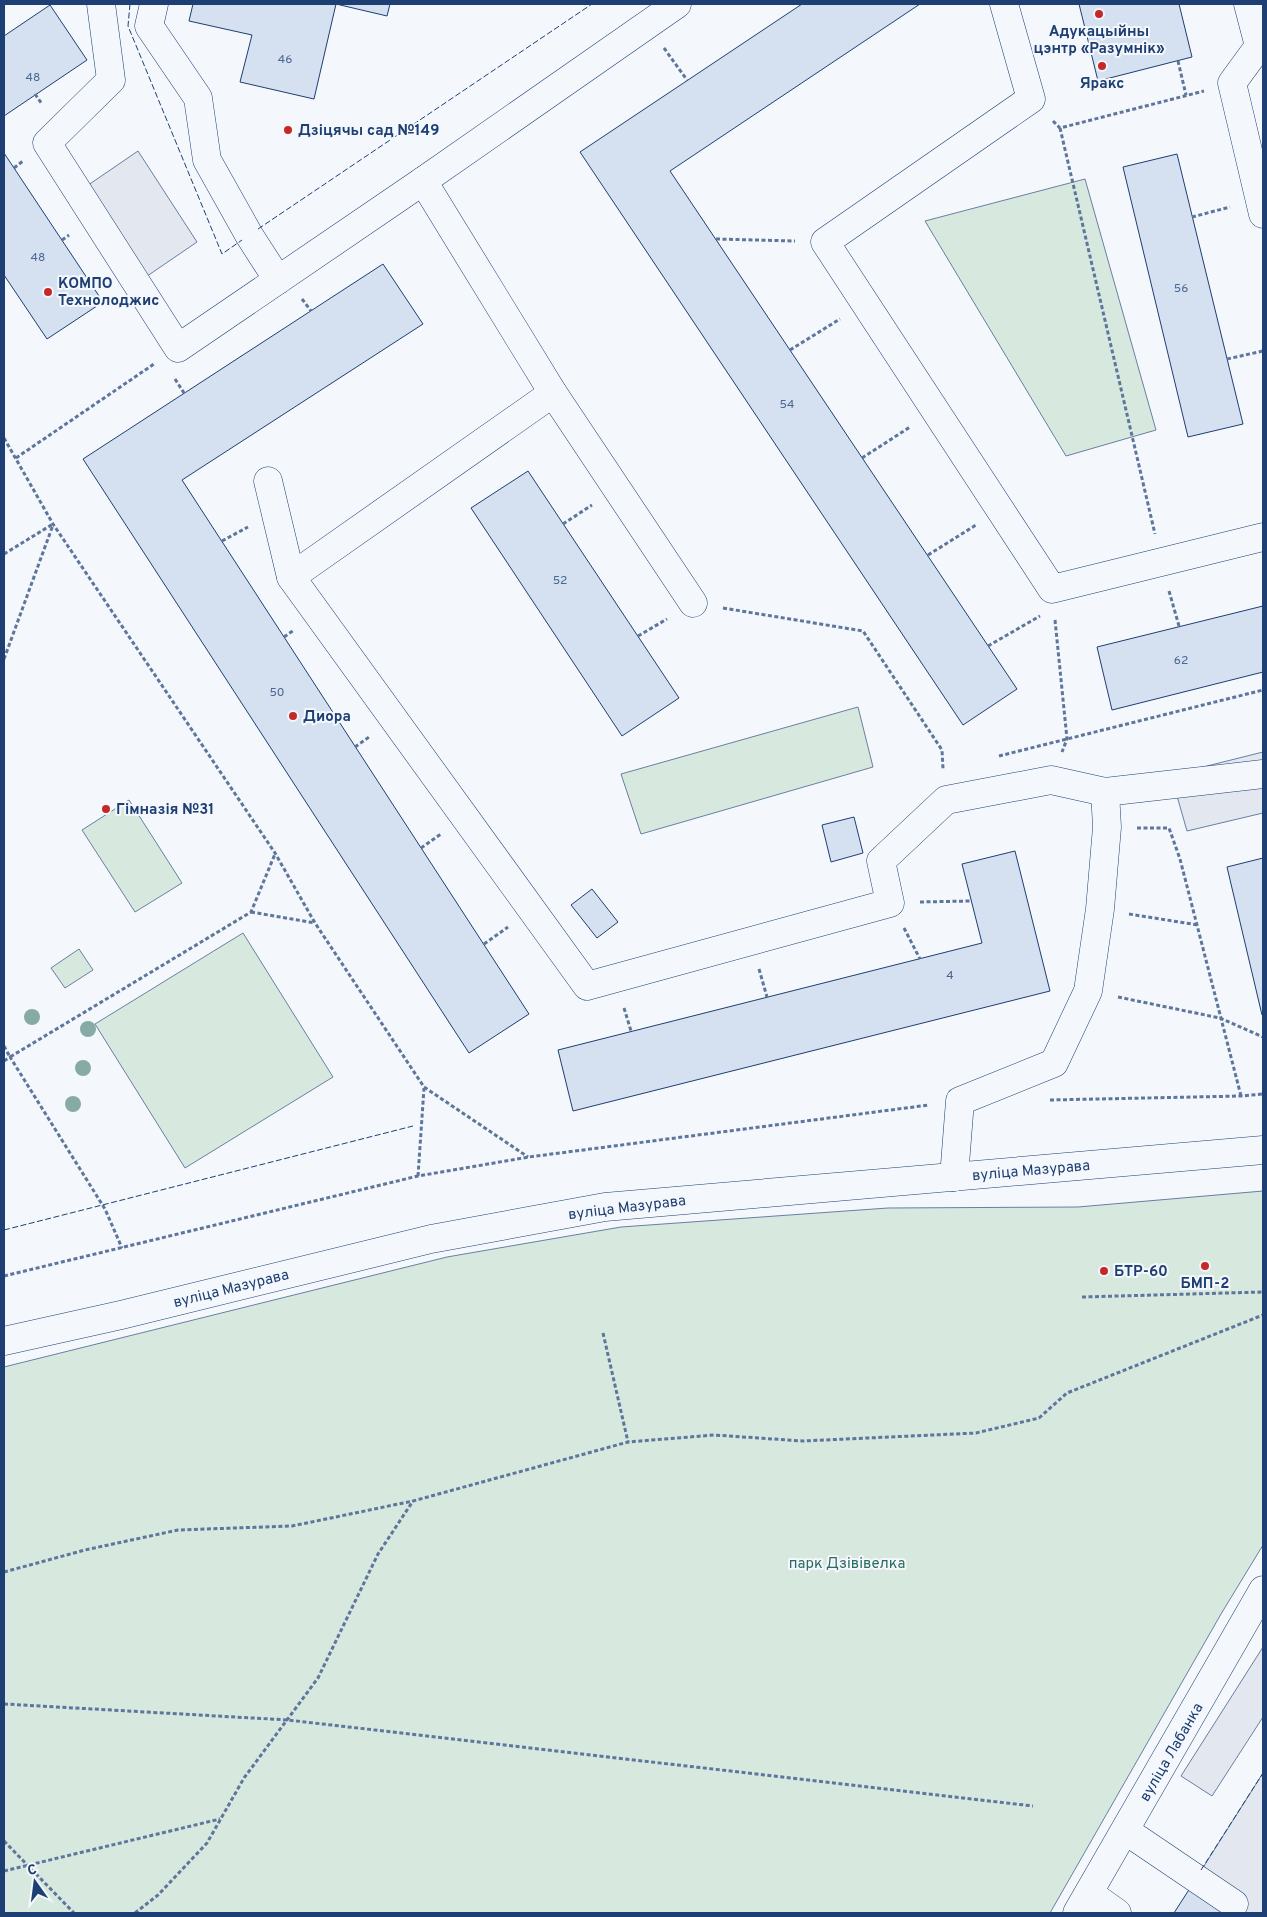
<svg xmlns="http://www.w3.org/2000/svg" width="1267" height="1917" viewBox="0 0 1267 1917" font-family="Overpass,sans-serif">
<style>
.green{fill:#d7e8df;stroke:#687fa3}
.parking{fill:#e3e8f0;stroke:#687fa3}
.building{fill:#d5e0f0;stroke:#1d3f73}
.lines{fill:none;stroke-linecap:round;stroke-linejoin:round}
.minor-casing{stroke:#1d3f73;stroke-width:29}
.major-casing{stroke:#1d3f73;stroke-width:29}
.path{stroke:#5e769c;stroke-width:3;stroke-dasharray:4 2.5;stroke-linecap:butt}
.minor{stroke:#f4f7fb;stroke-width:28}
.major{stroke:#f4f7fb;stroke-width:28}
.fence{stroke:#1d3f73;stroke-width:1;stroke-dasharray:6 2.5;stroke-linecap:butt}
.tree{fill:#86aba6}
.poi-dot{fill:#c62828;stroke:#f4f7fb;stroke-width:2}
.labels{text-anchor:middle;stroke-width:4;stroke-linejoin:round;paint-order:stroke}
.number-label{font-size:12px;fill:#4b6792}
.poi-label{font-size:15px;font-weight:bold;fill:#1d3f73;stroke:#f4f7fb;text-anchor:start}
.street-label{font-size:15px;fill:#1d3f73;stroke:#f4f7fb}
.park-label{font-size:15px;fill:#2c6c60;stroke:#f4f7fb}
</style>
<rect width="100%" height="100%" fill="#f4f7fb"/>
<g class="green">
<polygon points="1085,179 1156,430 1066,456 925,221"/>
<polygon points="858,707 873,767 641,834 621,774"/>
<polygon points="129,800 182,883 135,912 82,830"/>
<polygon points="243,933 333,1077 185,1168 95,1024"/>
<polygon points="79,949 93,970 65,988 51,968"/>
<polygon points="1263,1191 1263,1545 1221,1614 1050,1913 4,1913 4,1367 447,1257 621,1227 888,1208 1078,1207"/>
</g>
<g class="parking">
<polygon points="138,151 197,242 137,283 78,192"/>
<polygon points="1263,752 1263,813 1187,831 1171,775"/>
<polygon points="1263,1647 1263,1717 1212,1796 1181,1776"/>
<polygon points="1263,1773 1263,1913 1237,1913 1192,1885"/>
</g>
<g class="building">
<polygon points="193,4 390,4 387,16 336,4 314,99 240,82 252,35 189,21"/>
<polygon points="802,4 920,4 670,171 1017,689 963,725 580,152"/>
<polygon points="1079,4 1179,4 1192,57 1098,81"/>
<polygon points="50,5 87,60 4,116 4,36"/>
<polygon points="4,153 103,302 47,339 4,275"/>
<polygon points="1177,154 1243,424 1188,437 1123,167"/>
<polygon points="383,264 423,324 182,480 529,1014 469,1053 83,459"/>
<polygon points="528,471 679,698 622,736 471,508"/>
<polygon points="1263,606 1263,672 1112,710 1097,647"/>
<polygon points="854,817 863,853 831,862 822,825"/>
<polygon points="1015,851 1050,991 573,1111 558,1050 982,943 962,864"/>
<polygon points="1263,858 1263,1014 1262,1015 1227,867"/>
<polygon points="592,889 618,922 597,938 571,905"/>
<polygon points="1192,1885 1237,1913 1174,1913"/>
</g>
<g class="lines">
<defs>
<g id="minor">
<polyline points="101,4 111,80 47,143 178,348 423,181 677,4"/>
<polyline points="154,4 149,26 198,98 207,160 249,235 278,280"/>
<polyline points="1004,4 1031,99 825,242 1052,589 1263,537"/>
<polyline points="1248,4 1259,46"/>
<polyline points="1263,45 1259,46 1232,83 1263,214"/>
<polyline points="423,181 553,393 693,603"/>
<polyline points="268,481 291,577 587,986 890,903 881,861 946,800 1051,780 1105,792 1107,827 1100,909 1088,991 1054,1063 960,1101 954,1177"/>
<polyline points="291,577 553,393"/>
<polyline points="1105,792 1263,774"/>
<polyline points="1126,1831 1234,1904"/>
<polyline points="1089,1893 1117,1913"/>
</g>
<g id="major">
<polyline points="4,1341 121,1315 431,1239 605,1207 1263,1150"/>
<polyline points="1077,1913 1263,1590"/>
</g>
</defs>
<use href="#minor" class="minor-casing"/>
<use href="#major" class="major-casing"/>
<g class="path">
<polyline points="664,48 687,80"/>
<polyline points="1178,61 1186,95"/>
<polyline points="35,94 42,104"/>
<polyline points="1053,121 1060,128 1204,91"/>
<polyline points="1060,128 1155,534"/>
<polyline points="14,168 23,161"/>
<polyline points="1192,217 1230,207"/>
<polyline points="716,239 795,241"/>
<polyline points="62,240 69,235"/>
<polyline points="302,299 311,311"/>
<polyline points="790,350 840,319"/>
<polyline points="1227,359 1263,351"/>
<polyline points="175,379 184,393"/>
<polyline points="4,438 53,524 275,853 315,923 424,1087 528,1157"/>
<polyline points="16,458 154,364"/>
<polyline points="862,458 910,427"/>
<polyline points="563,524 592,505"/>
<polyline points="222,541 248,527"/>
<polyline points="4,554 53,524"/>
<polyline points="928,555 976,525"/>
<polyline points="1169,591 1179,626"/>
<polyline points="723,608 863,631 942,750 943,769"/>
<polyline points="1055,620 1067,739 1062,752"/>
<polyline points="638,636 667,619"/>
<polyline points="284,637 294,630"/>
<polyline points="988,646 1040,616"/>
<polyline points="4,659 53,525"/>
<polyline points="355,747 369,737"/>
<polyline points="999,756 1263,690"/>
<polyline points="1137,828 1169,828 1180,859 1241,1096"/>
<polyline points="421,848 441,834"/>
<polyline points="920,902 971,901"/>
<polyline points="251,912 315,923"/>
<polyline points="1129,914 1198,925"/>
<polyline points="904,928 920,959"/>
<polyline points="484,944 508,927"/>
<polyline points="759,969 767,997"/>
<polyline points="1118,997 1220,1018 1263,1037"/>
<polyline points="624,1008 631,1031"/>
<polyline points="4,1046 10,1057 251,912 275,854"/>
<polyline points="4,1061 10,1057 105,1209 122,1248"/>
<polyline points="1050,1100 1241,1096 1263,1094"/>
<polyline points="418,1176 424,1088"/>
<polyline points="4,1276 418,1176 529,1157 929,1105"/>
<polyline points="1082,1297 1263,1292"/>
<polyline points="603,1333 628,1442"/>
<polyline points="4,1572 85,1550 178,1530 292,1526 413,1501 628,1442 714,1435 803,1441 976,1433 1039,1418 1067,1393 1263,1315"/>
<polyline points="4,1704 288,1720 1033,1806"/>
<polyline points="4,1841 74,1913"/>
<polyline points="4,1871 220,1819"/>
<polyline points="135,1913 158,1895 207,1843 244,1778 318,1678 378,1554 413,1501"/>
</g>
<use href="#minor" class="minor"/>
<use href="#major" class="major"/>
<g class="fence">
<polyline points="130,4 128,26 222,254 242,240"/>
<polyline points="258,229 592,4"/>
<polyline points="4,1230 413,1126"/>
<polyline points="1201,1870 1263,1773"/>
</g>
</g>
<g class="tree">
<circle cx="32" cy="1017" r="8"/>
<circle cx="88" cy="1029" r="8"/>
<circle cx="83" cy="1068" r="8"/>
<circle cx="73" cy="1104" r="8"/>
</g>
<g class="poi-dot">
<circle cx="1099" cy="14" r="5"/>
<circle cx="1102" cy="66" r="5"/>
<circle cx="288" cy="130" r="5"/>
<circle cx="48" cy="292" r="5"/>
<circle cx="293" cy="716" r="5"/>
<circle cx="106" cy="809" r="5"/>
<circle cx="1205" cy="1266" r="5"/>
<circle cx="1104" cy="1271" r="5"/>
</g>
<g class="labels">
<g class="number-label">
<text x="285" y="63">46</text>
<text x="33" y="81">48</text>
<text x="38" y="261">48</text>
<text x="1181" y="292">56</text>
<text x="787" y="408">54</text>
<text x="560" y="584">52</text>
<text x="1181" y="664">62</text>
<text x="277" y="696">50</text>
<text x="950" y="979">4</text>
</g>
<g class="poi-label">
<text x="1099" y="36" text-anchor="middle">Адукацыйны<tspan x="1099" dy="17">цэнтр «Разумнік»</tspan></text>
<text x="1102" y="88" text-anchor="middle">Яракс</text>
<text x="298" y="135">Дзіцячы сад №149</text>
<text x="58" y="288">КОМПО<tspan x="58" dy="17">Технолоджис</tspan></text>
<text x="303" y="721">Диора</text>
<text x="116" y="814">Гімназія №31</text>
<text x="1114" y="1276">БТР-60</text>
<text x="1205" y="1288" text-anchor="middle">БМП-2</text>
</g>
<g class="street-label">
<text transform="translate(1031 1170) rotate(-5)" y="5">вуліца Мазурава</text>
<text transform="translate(627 1207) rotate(-7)" y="5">вуліца Мазурава</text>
<text transform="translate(231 1288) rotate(-14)" y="5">вуліца Мазурава</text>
<text transform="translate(1171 1752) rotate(-60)" y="5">вуліца Лабанка</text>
</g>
<g class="park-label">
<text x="847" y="1568">парк Дзівівелка</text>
</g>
</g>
<rect width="1267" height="1917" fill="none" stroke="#1d3f73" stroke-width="10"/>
<g transform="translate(35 1882) rotate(346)" stroke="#f4f7fb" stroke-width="4" paint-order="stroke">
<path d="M0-4L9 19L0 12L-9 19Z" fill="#1d3f73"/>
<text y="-8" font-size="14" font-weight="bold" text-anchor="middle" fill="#1d3f73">С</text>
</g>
</svg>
